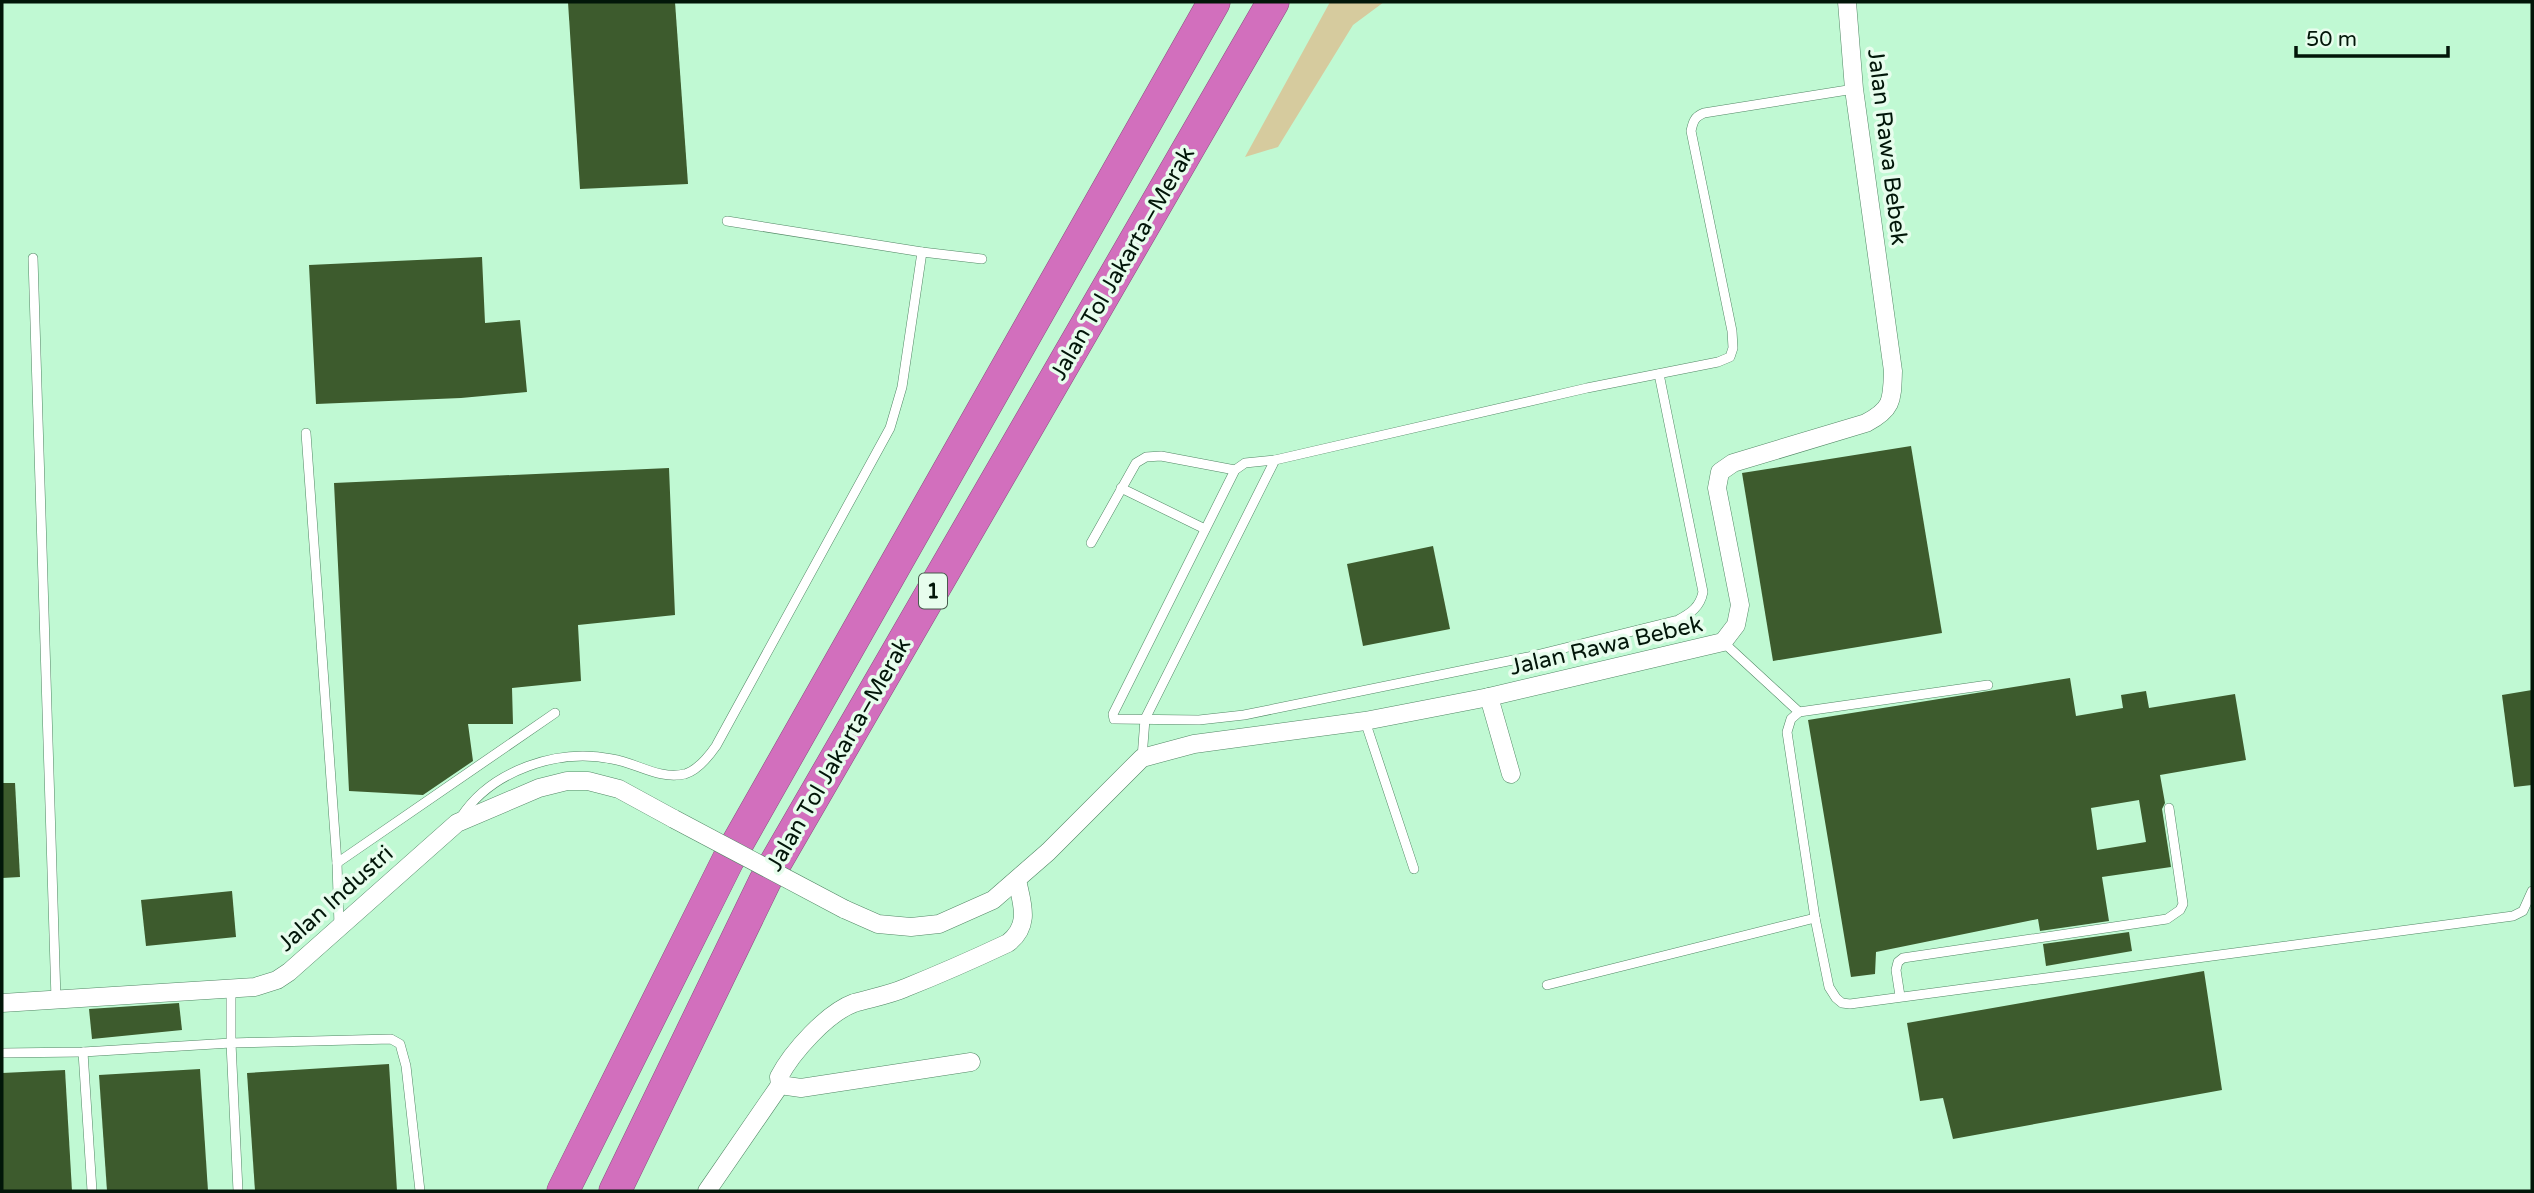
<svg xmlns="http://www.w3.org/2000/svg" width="2534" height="1193" viewBox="0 0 2534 1193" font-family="'Varela Round',sans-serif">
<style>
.green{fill:#d6cb9e}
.building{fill:#3d5b2d;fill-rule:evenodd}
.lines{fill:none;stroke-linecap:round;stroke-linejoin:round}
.service-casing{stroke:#528765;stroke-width:10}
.minor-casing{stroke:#528765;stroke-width:19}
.motorway-casing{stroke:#89507e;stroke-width:33}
.service{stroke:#fff;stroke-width:9}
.minor{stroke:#fff;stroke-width:18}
.motorway{stroke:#d26fbd;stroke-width:32}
.minor-bridge-casing{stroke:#528765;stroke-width:19;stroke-linecap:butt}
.minor-bridge{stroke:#fff;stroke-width:18}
.labels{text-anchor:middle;stroke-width:7;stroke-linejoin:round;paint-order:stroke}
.shield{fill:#e7fded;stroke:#475b4d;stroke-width:2}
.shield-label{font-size:21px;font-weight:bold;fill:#021609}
.street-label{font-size:23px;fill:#021609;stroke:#e7fded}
</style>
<rect width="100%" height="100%" fill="#c0f9d3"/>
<polygon class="green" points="1330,2 1384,2 1353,25 1278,147 1245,157"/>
<g class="building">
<polygon points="568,2 675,2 688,184 580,189"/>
<polygon points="482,257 485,323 520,320 527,392 461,398 316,404 309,265"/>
<polygon points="1911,446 1942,633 1773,661 1742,473"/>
<polygon points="669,468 675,615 578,625 581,681 512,688 513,724 468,724 473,761 423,795 349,791 334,483"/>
<polygon points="1433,546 1450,629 1363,646 1347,564"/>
<path d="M2070,678L2076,716L2123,708L2121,695L2146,691L2149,708L2235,694L2246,760L2160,775L2165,803L2162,809L2171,867L2102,877L2109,921L2040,931L2038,919L1876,952L1875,974L1851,977L1808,720ZM2139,800L2146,842L2097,850L2091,808Z"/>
<polygon points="2532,690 2532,785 2514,787 2502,695"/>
<polygon points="2,783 15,783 20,877 2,878"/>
<polygon points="232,891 236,937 146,946 141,900"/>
<polygon points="2129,932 2132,951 2046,966 2043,944"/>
<polygon points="2204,971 2222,1090 1953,1139 1943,1098 1920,1101 1907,1023"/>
<polygon points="179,1003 182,1030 92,1039 89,1009"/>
<polygon points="389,1064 397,1191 255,1191 247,1073"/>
<polygon points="200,1069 208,1191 107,1191 99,1075"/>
<polygon points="65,1070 72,1191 2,1191 2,1073"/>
</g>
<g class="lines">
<defs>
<g id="service">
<polyline points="727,221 922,252 982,259"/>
<polyline points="33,258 56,999"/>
<polyline points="306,433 337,863 339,926"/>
<path d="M1275,460L1245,463L1235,470L1113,714L1114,719L1199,720L1244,715L1528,657L1678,620C1691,613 1700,607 1703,592L1659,374"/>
<polyline points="1121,488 1205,529"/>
<polyline points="1091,543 1136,463 1146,457 1161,456 1235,470"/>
<polyline points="1723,642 1799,712 1791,719 1787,732 1815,918 1829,987 1836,998 1842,1003 1850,1004 2513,916 2523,911 2532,891"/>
<polyline points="1799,712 1988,685"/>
<polyline points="1365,721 1414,869"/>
<path d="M1142,758L1145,719L1275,460L1587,388L1718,362L1730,357L1733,348L1732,331L1691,131C1693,122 1694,117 1704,113L1854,89"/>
<path d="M461,817C492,770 558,748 612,759C637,763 659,780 685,774C698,770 709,756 716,746L890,428L902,387L922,252"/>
<polyline points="337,863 555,713"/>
<polyline points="1547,985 1815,918"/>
<polyline points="1900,996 1896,970 1898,962 1903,958 2167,919 2180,910 2183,904 2169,808"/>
<polyline points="83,1052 92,1191"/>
<polyline points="2,1053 83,1052 231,1043 231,987"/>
<polyline points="238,1191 231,1043 391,1039 400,1044 406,1066 420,1191"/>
</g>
<g id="minor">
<polyline points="1489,697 1511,774"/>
<path d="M844,909L878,924L911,927L939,924L993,900L1048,852L1142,758L1194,744L1365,721L1489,697L1723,642L1736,625L1740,605L1717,488L1720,472L1733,463L1866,423C1893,409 1892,400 1893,371L1854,89L1847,2"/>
<polyline points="2,1003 255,987 277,980 289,972 457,823 539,788 567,781 588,781 619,789 674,819"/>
<path d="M971,1062L801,1088L780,1085L779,1077C792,1052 827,1013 854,1003C871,998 889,995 905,988C940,974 974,959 1008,943C1031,925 1022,904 1017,880"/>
<polyline points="707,1191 780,1085"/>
</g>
<g id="motorway">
<polyline points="563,1191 728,860 1214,2"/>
<polyline points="615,1191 765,881 1273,2"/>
</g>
</defs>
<use href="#service" class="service-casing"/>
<use href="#minor" class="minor-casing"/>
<use href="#motorway" class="motorway-casing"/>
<use href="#service" class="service"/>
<use href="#minor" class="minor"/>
<use href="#motorway" class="motorway"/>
<defs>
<polyline id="minor-bridge" points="674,819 844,909"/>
</defs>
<use href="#minor-bridge" class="minor-bridge-casing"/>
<use href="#minor-bridge" class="minor-bridge"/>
</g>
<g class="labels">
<rect class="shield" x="919" y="573.5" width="28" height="35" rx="5"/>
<g class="shield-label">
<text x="933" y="598">1</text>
</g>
<g class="street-label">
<text transform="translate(1888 147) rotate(83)" y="8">Jalan Rawa Bebek</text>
<text transform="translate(1122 263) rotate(-60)" y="8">Jalan Tol Jakarta–Merak</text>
<text transform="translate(1606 645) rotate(-13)" y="8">Jalan Rawa Bebek</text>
<text transform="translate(838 754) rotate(-60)" y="8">Jalan Tol Jakarta–Merak</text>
<text transform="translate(335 898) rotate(-42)" y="8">Jalan Industri</text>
</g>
</g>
<rect width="2534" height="1193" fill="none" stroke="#021609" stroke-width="7"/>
<path d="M2296 46v10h152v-10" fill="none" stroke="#021609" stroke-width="3.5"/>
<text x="2306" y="46" font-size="21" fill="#021609" stroke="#e7fded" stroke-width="5" paint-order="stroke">50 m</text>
</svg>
